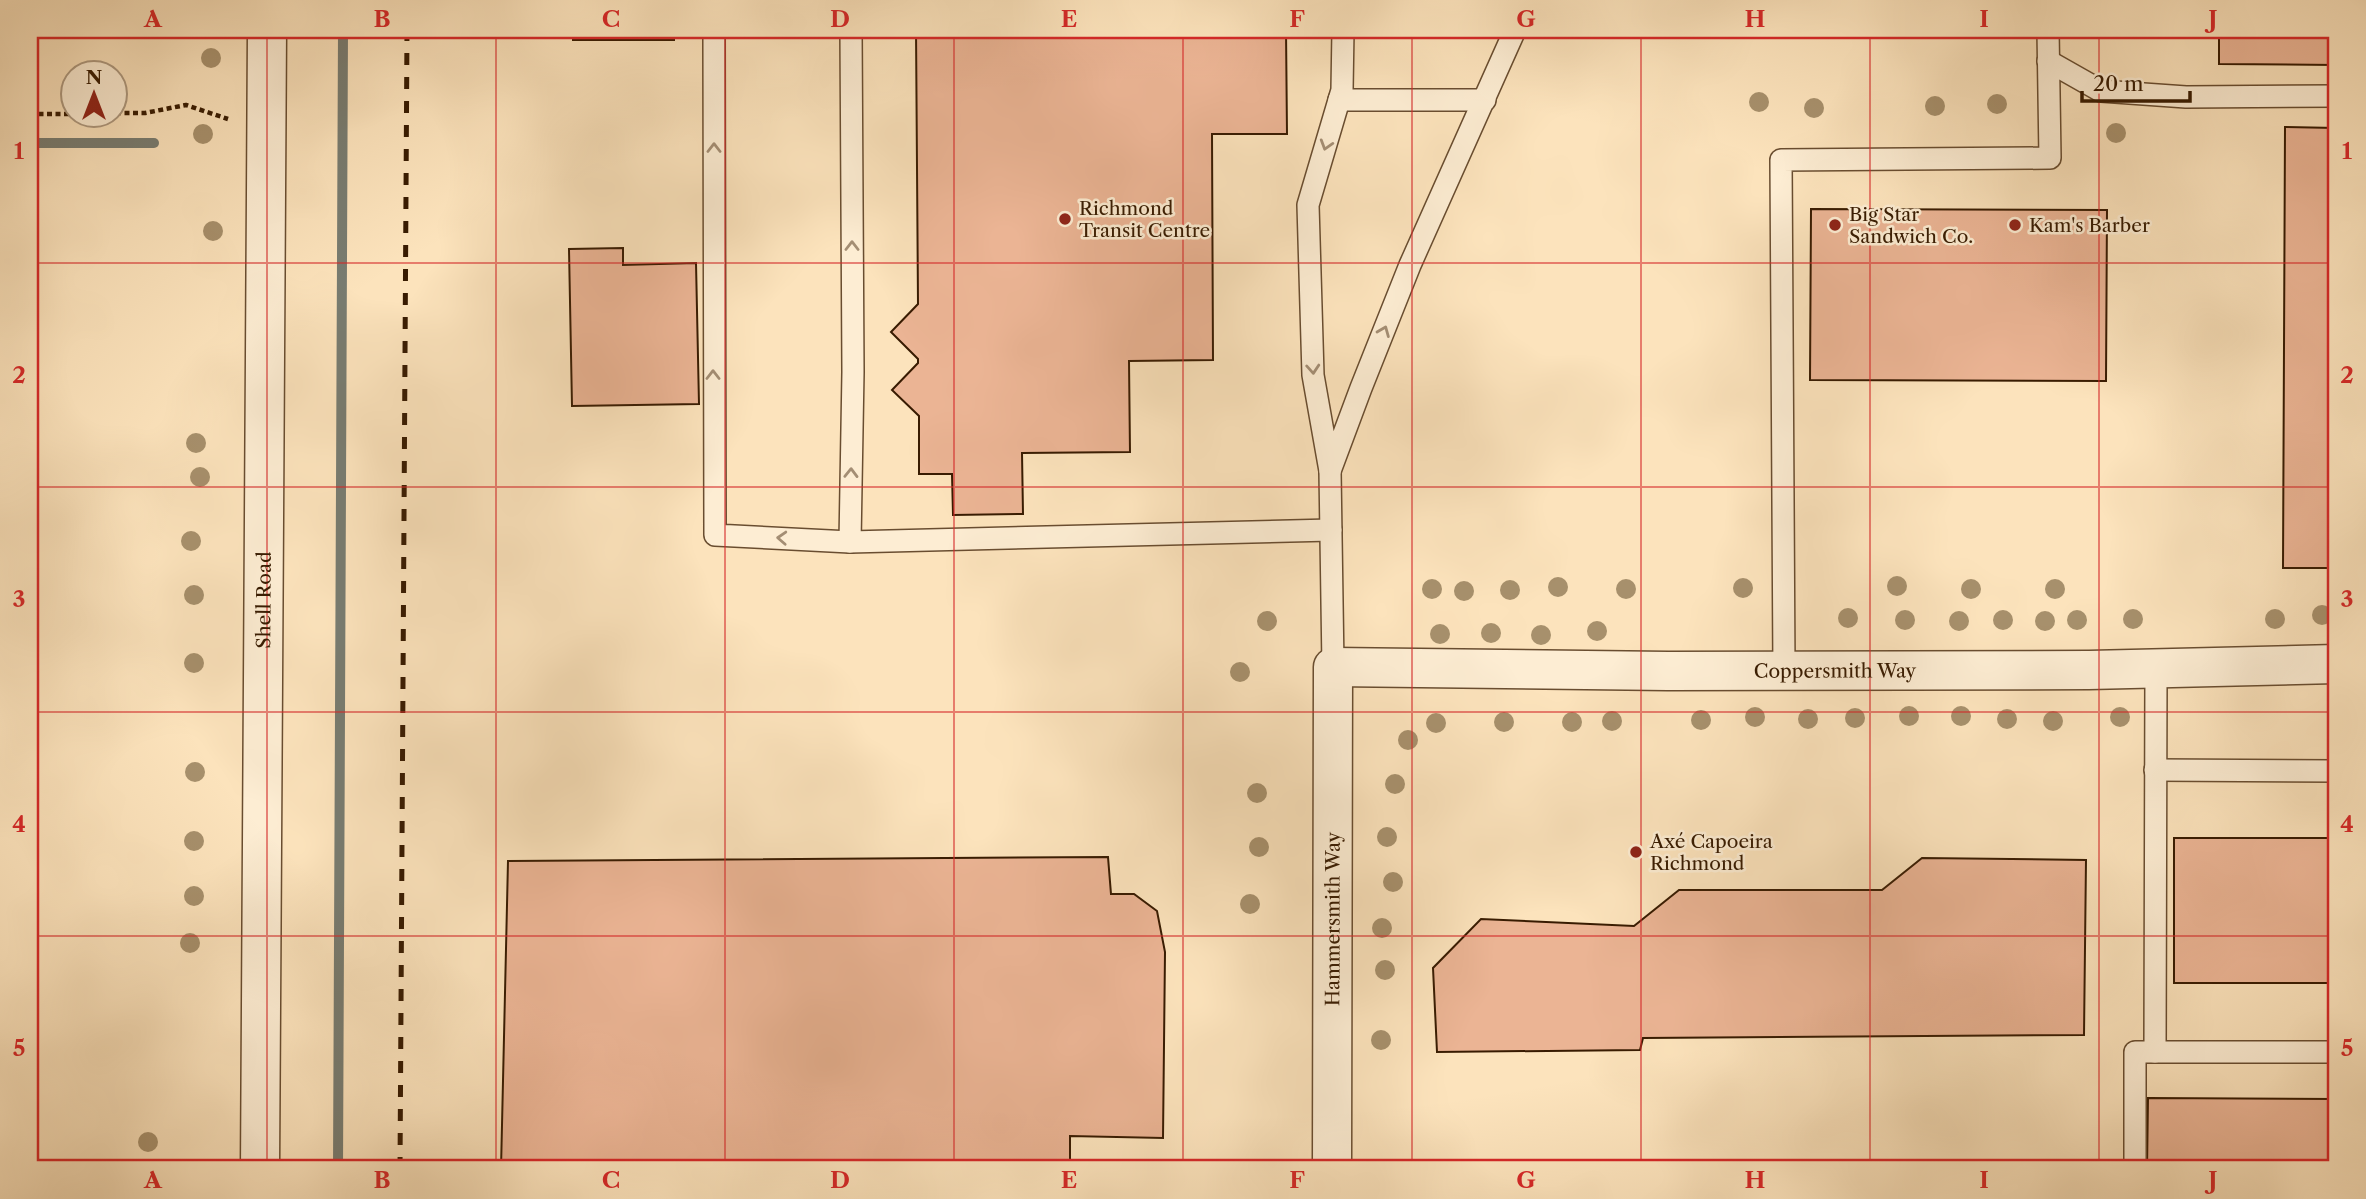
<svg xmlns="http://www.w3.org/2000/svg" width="2366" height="1199" viewBox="0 0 2366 1199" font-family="'Libre Caslon Text',serif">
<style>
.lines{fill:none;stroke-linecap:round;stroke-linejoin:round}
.stream{stroke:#787c71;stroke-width:10}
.building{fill:#ebb494;stroke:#381b01;stroke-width:2}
.service-casing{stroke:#694d30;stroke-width:24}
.minor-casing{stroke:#694d30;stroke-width:41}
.tertiary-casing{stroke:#694d30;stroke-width:41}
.path{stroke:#381b01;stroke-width:4.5;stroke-dasharray:5 3.5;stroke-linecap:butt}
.service{stroke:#fdedd3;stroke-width:21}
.minor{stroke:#fdedd3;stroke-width:38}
.tertiary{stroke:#fdedd3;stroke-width:38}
.rail{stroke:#381b01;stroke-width:5;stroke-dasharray:12 12;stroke-linecap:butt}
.tree{fill:#a7906c}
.oneway{stroke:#a48e74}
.grid{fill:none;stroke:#d62828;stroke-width:2;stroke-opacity:0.55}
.poi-dot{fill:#8f2418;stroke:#fdedd3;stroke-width:2.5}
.labels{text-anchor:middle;stroke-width:5;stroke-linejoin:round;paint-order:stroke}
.poi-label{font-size:19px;fill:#381b01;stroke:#fdedd3;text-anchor:start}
.street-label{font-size:19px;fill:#381b01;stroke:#fdedd3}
.neatline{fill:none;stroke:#d62828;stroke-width:2.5}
.grid-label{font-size:23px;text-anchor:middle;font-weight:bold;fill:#d62828}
</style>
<rect width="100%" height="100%" fill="#fce3bc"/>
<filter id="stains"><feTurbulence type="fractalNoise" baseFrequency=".00286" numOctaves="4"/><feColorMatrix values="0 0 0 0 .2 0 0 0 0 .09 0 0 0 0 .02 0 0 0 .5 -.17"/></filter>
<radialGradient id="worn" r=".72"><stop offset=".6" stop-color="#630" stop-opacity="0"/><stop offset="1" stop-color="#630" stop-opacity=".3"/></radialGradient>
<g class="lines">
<g class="stream">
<polyline points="30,143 154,143"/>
<polyline points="338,1169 343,30"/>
</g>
</g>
<g class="building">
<rect x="573" y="30" width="101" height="10"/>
<polygon points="916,30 1286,30 1287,134 1212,134 1213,360 1129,361 1130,452 1022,453 1023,514 953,515 952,474 919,474 919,416 892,390 918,363 918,359 891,332 918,304"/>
<polygon points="2219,30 2336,30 2336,65 2219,64"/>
<polygon points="2285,127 2336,128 2336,568 2283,568"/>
<polygon points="1811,209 2107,210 2106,381 1810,380"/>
<polygon points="623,248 623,265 696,263 699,404 572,406 569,249"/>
<rect x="2174" y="838" width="162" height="145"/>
<polygon points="1108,857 1111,894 1134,894 1157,911 1165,952 1163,1138 1070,1136 1070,1162 501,1169 508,861"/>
<polygon points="1922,858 2086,860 2084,1035 1643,1038 1640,1050 1437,1052 1433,968 1481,919 1634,926 1679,890 1882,890"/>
<polygon points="2148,1098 2336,1099 2336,1169 2147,1169"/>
</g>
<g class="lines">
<defs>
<g id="service">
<polyline points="714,30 715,535 850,542 1331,530"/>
<polyline points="1343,30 1342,90 1308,205 1313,375 1330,471 1361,388 1410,265 1515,30"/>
<polyline points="2048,61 2101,91 2186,97 2336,96"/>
<polyline points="1339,100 1485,100"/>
<polyline points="1330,471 1333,667"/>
<polyline points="850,542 853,372 851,30"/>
<polyline points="2156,669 2155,1052 2336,1052"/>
<polyline points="1784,671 1781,160 2050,158 2048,30"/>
<polyline points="2155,770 2336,771"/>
<polyline points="2135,1169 2135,1052 2155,1052"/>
</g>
<g id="minor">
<path id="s1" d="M1332,1169L1333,667L1668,671L2089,670L2336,664"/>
</g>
<g id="tertiary">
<path id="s2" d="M260,1169L267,30"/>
</g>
</defs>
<use href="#service" class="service-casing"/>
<use href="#minor" class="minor-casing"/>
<use href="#tertiary" class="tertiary-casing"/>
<g class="path">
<polyline points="116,113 145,113 186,105 228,119"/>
<polyline points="30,114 74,114"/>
</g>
<use href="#service" class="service"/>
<use href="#minor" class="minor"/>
<use href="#tertiary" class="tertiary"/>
<polyline class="rail" points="400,1169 407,30"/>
</g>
<g class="tree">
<circle cx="211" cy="58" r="10"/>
<circle cx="1759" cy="102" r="10"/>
<circle cx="1997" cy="104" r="10"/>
<circle cx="1935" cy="106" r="10"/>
<circle cx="1814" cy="108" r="10"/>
<circle cx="2116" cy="133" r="10"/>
<circle cx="203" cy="134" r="10"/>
<circle cx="213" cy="231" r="10"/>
<circle cx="196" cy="443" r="10"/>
<circle cx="200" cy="477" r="10"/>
<circle cx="191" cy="541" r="10"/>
<circle cx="1897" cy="586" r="10"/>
<circle cx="1558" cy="587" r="10"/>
<circle cx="1743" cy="588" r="10"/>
<circle cx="1432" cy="589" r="10"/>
<circle cx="1626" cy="589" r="10"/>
<circle cx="1971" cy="589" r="10"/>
<circle cx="2055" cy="589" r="10"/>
<circle cx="1510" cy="590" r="10"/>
<circle cx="1464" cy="591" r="10"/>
<circle cx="194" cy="595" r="10"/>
<circle cx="2322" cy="615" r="10"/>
<circle cx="1848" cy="618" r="10"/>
<circle cx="2133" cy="619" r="10"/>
<circle cx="2275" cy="619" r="10"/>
<circle cx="1905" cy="620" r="10"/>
<circle cx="2003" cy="620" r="10"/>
<circle cx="2077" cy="620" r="10"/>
<circle cx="1267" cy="621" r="10"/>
<circle cx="1959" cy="621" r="10"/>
<circle cx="2045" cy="621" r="10"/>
<circle cx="1597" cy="631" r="10"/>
<circle cx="1491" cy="633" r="10"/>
<circle cx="1440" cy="634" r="10"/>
<circle cx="1541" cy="635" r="10"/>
<circle cx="194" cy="663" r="10"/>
<circle cx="1240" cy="672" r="10"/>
<circle cx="1909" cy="716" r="10"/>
<circle cx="1961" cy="716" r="10"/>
<circle cx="1755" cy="717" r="10"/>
<circle cx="2120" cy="717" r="10"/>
<circle cx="1855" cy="718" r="10"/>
<circle cx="1808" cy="719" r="10"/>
<circle cx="2007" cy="719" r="10"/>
<circle cx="1701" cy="720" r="10"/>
<circle cx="1612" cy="721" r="10"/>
<circle cx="2053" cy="721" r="10"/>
<circle cx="1504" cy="722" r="10"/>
<circle cx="1572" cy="722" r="10"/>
<circle cx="1436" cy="723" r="10"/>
<circle cx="1408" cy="740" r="10"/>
<circle cx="195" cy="772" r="10"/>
<circle cx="1395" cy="784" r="10"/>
<circle cx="1257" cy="793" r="10"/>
<circle cx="1387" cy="837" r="10"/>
<circle cx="194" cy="841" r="10"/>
<circle cx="1259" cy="847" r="10"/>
<circle cx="1393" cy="882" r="10"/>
<circle cx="194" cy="896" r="10"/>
<circle cx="1250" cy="904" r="10"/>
<circle cx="1382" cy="928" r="10"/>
<circle cx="190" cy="943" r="10"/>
<circle cx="1385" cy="970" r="10"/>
<circle cx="1381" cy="1040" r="10"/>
<circle cx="148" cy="1142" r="10"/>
</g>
<defs><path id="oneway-chevron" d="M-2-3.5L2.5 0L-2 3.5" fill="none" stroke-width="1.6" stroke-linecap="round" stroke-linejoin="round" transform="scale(1.75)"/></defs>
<g class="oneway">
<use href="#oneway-chevron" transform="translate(1326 145) rotate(107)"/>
<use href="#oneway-chevron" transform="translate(714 148) rotate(-90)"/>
<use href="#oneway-chevron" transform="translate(852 246) rotate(-90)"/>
<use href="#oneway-chevron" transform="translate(1384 331) rotate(-68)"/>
<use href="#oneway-chevron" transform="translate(1313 369) rotate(86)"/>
<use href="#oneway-chevron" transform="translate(713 375) rotate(-90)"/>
<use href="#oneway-chevron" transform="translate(851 473) rotate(-89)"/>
<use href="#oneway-chevron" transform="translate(782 538) rotate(-177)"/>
</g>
<path class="grid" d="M267,30V1169M496,30V1169M725,30V1169M954,30V1169M1183,30V1169M1412,30V1169M1641,30V1169M1870,30V1169M2099,30V1169M30,263H2336M30,487H2336M30,712H2336M30,936H2336"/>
<g class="poi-dot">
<circle cx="1065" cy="219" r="7"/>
<circle cx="1835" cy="225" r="7"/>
<circle cx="2015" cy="225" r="7"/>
<circle cx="1636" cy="852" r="7"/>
</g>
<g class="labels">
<g class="poi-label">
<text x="1079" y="215">Richmond<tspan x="1079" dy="22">Transit Centre</tspan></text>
<text x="1849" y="221">Big Star<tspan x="1849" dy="22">Sandwich Co.</tspan></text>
<text x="2029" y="232">Kam's Barber</text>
<text x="1650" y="848">Axé Capoeira<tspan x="1650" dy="22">Richmond</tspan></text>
</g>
<g class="street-label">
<text dy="7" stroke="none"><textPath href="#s2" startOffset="569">Shell Road</textPath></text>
<text dy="7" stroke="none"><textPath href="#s1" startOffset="1004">Coppersmith Way</textPath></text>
<text dy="7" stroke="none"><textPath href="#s1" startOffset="250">Hammersmith Way</textPath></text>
</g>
</g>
<rect width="2366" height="1199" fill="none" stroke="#fce3bc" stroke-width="77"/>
<g transform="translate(94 94)"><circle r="33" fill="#fdedd3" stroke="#ae997f" stroke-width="2"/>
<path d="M0-5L12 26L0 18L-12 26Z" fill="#8f2418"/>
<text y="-10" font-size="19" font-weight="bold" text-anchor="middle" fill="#381b01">N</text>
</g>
<path d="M2082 91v10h108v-10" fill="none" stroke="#381b01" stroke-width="3.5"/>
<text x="2093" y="91" font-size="21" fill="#381b01" stroke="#fdedd3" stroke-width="5" paint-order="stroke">20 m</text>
<rect x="38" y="38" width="2290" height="1122" class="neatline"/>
<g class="grid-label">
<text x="153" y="27">A</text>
<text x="382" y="27">B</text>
<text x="611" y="27">C</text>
<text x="840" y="27">D</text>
<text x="1069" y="27">E</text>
<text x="1297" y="27">F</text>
<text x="1526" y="27">G</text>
<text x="1755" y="27">H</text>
<text x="1984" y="27">I</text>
<text x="2213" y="27">J</text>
<text x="19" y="159">1</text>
<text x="2347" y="159">1</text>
<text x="19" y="383">2</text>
<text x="2347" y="383">2</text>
<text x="19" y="607">3</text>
<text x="2347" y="607">3</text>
<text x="19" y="832">4</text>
<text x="2347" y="832">4</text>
<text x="19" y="1056">5</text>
<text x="2347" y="1056">5</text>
<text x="153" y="1188">A</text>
<text x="382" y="1188">B</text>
<text x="611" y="1188">C</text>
<text x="840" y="1188">D</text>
<text x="1069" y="1188">E</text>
<text x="1297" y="1188">F</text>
<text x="1526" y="1188">G</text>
<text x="1755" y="1188">H</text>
<text x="1984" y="1188">I</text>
<text x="2213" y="1188">J</text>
</g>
<rect width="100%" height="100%" filter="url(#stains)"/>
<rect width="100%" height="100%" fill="url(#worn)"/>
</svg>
